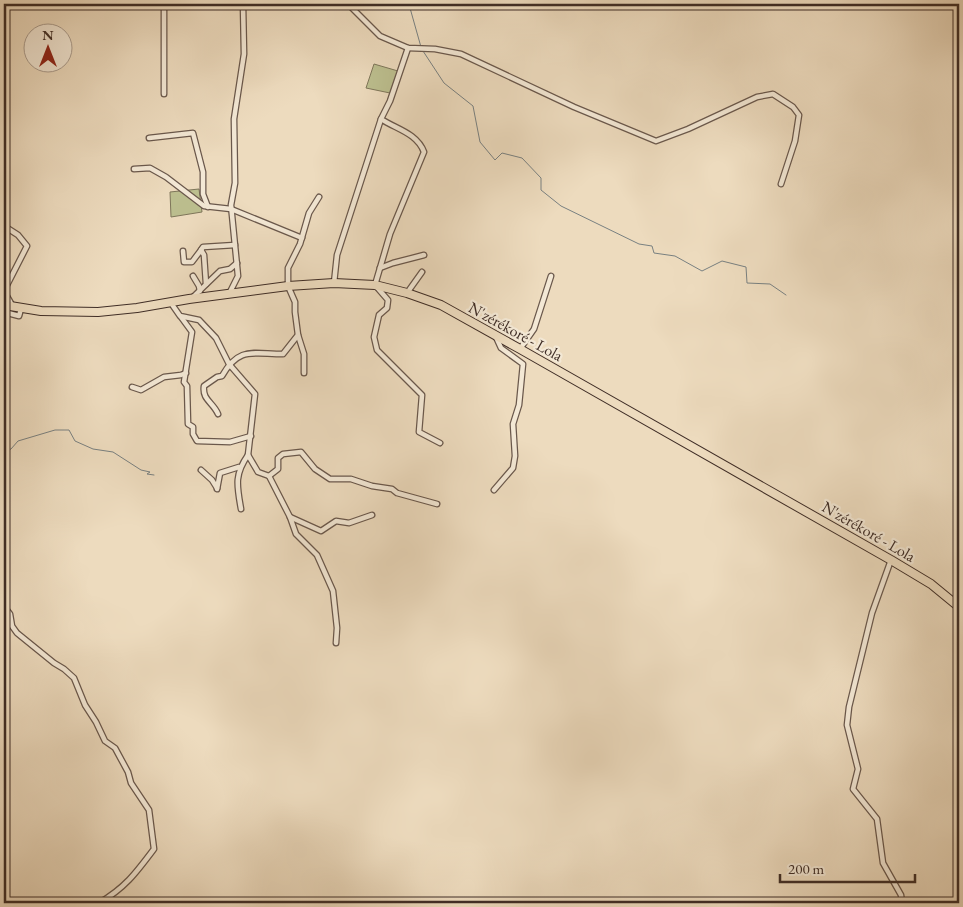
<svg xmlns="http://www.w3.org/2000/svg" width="963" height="907" viewBox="0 0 963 907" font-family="'EB Garamond',serif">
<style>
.green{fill:#bcbf8f;stroke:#7e765a}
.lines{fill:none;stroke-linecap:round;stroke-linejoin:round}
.stream{stroke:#788081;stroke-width:1}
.street-casing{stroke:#6a584c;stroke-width:7}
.highway-casing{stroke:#3f2d26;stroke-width:10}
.street{stroke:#f3e8d5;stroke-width:4.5}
.highway{stroke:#eddbbe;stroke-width:8}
.labels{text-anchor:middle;stroke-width:4.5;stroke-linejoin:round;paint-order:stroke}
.street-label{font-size:16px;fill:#3f2d26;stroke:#f3e8d5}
</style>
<rect width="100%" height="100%" fill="#eddbbe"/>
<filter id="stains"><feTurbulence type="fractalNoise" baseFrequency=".004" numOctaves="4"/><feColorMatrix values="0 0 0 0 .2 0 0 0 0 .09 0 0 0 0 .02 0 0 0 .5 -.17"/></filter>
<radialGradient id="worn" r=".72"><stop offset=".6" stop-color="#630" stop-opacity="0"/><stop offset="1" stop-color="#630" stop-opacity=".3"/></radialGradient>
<g class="green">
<polygon points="374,64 398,71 390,93 366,88"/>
<polygon points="199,189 202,212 171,217 170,192"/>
</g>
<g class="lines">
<g class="stream">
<polyline points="406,4 410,8 421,47"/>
<polyline points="423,51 444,83 473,106 480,142 495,160 502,153 522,158 541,178 541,190 561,206 639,244 652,246 654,253 675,256 702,271 722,261 746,267 747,283 770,284 786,295"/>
<polyline points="4,452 11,449 18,441 55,430 69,430 75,441 93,449 113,452 141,470 150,472 147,474 154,475"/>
</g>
<defs>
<g id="street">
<polyline points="164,4 164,94"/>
<polyline points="348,4 380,36 408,48 435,49 461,54 574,107 656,141 688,129 757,97 773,94 793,107 799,115 795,141 781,184"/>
<polyline points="4,6 11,4"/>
<path d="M408,48L390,101L381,119C396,129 417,133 424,152L390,234L375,285L388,300L387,308L379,315L374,337L377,350L422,395L419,432L440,443"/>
<polyline points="149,138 193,133 203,172 203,194 208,207"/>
<polyline points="134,169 150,168 166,177 204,206 231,209 302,238"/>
<polyline points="4,226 18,235 27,246 4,291"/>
<polyline points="201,250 203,247 235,245"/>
<polyline points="183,251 184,262 192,262 201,250 204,255 206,284"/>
<polyline points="380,268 393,263 424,255"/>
<polyline points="193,276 199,286 200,291"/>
<polyline points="334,283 337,255 381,119"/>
<polyline points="4,291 12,305"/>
<polyline points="407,293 422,272"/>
<polyline points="229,294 238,276 231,205 235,183 234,119 244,54 243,4"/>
<polyline points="193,297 220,271 230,269 237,263"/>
<polyline points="171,303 180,316 199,320 216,338 229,364 255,394 248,455 258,472 269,476 290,517 296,534 317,555 333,591 337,628 336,643"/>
<polyline points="4,312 19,316 21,309"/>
<polyline points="181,317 192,332 184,382 187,386 188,424 193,427 193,434 197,441 230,442 251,436"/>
<polyline points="298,335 304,354 304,373"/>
<polyline points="520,349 534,329 551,276"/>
<polyline points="132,387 141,390 164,377 181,375 186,373"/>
<path d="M218,414C213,402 202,400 204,386L217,377L222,376C239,346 253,354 283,354L298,335L295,312V302L288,286V268L300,244L309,213L319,197"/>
<polyline points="201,470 212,480 217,488"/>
<polyline points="269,476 278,469 278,458 283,454 301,452 315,469 330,479 351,479 372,486 392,489 397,493 437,504"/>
<polyline points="217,489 220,473 239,467"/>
<polyline points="494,490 513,468 515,456 513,424 519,405 523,364 501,348 496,337"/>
<path d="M241,509C237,486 234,475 248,455"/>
<polyline points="290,517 321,531 336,521 349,523 372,515"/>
<polyline points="891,560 872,613 849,707 847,725 858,769 853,789 877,819 883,863 901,895 902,903"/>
<path d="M4,606L10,614L12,626L17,633L54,663L64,669L74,678L85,705L96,722L105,741L115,748L128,772L131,783L149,810L154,849C136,873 125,888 99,903"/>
</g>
<polyline id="highway" points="4,305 41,311 98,312 137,308 189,299 288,286 334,283 375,285 407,293 441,305 520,349 891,560 931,584 959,607"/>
</defs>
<use href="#street" class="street-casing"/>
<use href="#highway" class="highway-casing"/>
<use href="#street" class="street"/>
<use href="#highway" class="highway"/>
</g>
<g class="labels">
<g class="street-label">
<text transform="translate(516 331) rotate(29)" y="6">N'zérékoré - Lola</text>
<text transform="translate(869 531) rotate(30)" y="6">N'zérékoré - Lola</text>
</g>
</g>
<rect width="963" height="907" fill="none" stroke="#eddbbe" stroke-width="20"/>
<rect x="5" y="5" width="953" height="897" fill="none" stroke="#3f2d26" stroke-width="2.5"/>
<rect x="10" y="10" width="943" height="887" fill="none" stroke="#3f2d26"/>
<g transform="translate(48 48)"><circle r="24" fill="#f3e8d5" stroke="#ab9d8f"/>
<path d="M0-4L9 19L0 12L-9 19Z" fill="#8f2418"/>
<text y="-8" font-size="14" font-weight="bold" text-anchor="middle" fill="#3f2d26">N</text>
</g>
<path d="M780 874v8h135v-8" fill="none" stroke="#3f2d26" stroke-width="2.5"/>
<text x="788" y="874" font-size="15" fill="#3f2d26" stroke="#f3e8d5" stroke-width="4" paint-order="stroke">200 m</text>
<rect width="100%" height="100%" filter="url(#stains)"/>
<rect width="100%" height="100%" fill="url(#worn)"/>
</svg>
